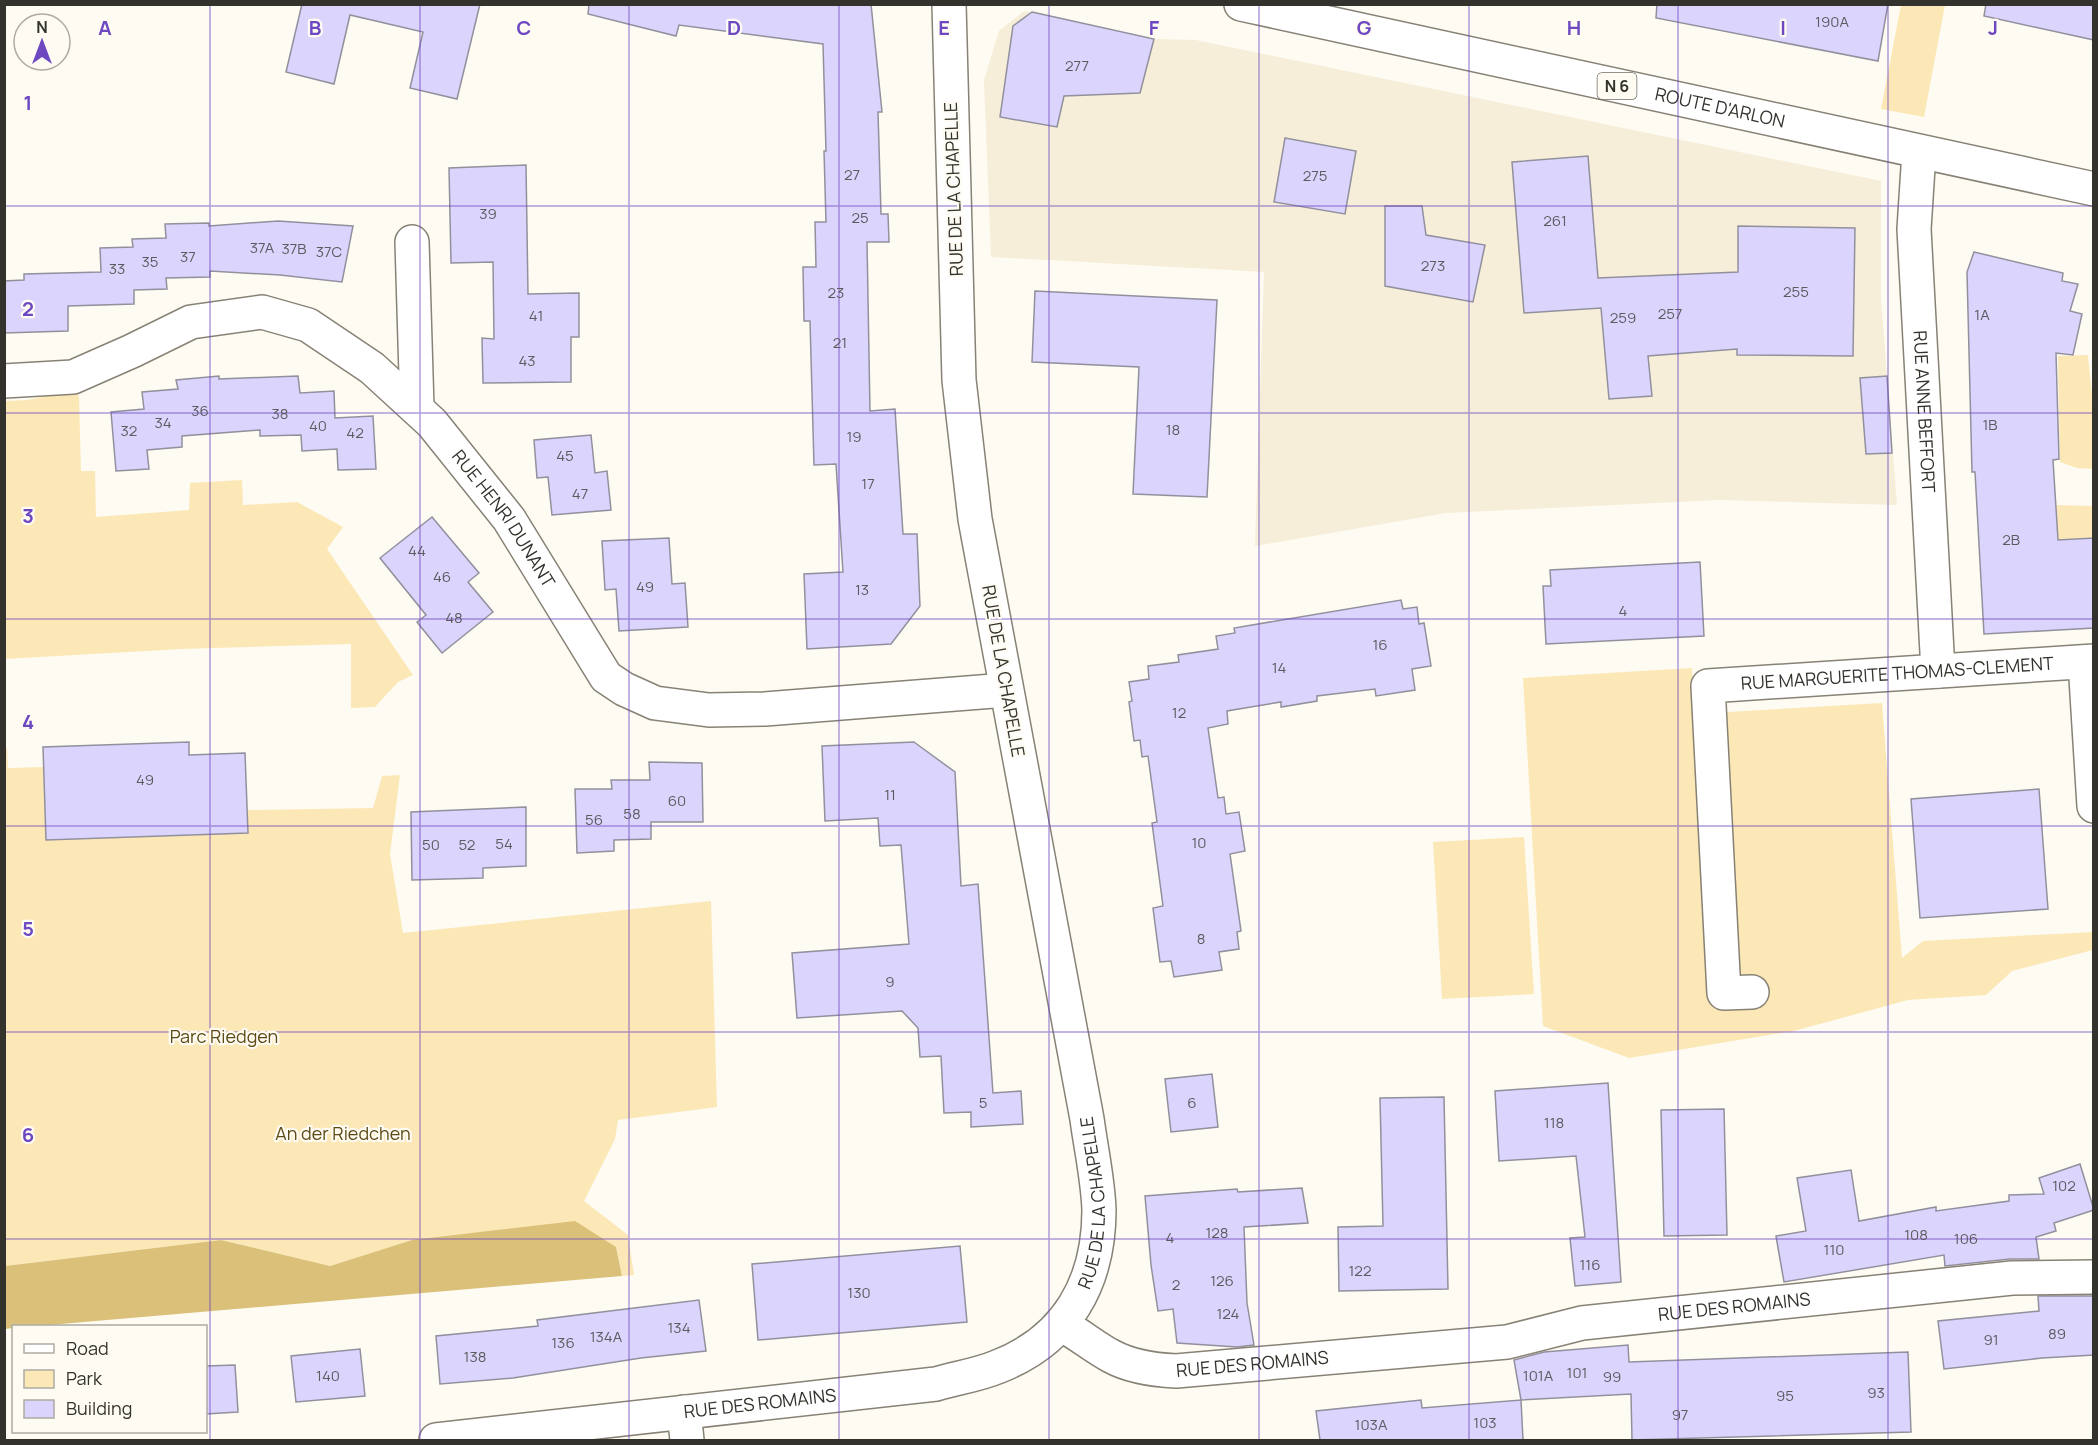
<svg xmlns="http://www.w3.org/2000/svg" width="2098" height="1445" viewBox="0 0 2098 1445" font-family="Manrope,sans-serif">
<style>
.built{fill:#f6eed8}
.green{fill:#fce8b7}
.forest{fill:#dbc07a}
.building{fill:#dbd4fd;stroke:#92909d;stroke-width:1.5}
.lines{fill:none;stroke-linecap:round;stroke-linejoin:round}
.minor-casing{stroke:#878275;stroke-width:36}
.major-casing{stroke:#878275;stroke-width:36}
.minor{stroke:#fff;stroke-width:33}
.major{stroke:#fff;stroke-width:33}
.grid{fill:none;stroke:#6d48c1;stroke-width:1.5;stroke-opacity:0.55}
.labels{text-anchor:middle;stroke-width:4.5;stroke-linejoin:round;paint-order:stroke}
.number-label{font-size:15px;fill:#5e5a60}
.shield{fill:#fefbf3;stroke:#716e68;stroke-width:1.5}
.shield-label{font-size:16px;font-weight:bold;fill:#34322c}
.street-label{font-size:18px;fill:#34322c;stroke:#fefbf3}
.park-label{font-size:18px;fill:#5d4a14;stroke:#fefbf3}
.grid-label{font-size:20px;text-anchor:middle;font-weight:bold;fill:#6d48c1;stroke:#fefbf3;stroke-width:4.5;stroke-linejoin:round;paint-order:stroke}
</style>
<rect width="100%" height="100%" fill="#fefbf3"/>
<polygon class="built" points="1024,11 1154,39 1196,40 1881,181 1881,299 1897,505 1719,500 1446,513 1255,546 1264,272 991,257 984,80 999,31"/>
<g class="green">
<polygon points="1901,5 1945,5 1924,117 1881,109"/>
<polygon points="2088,355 2094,417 2093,469 2077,468 2060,462 2058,356"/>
<polygon points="76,390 79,397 81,471 95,471 96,517 189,510 190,483 242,480 243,505 297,502 343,527 327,549 413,675 398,682 375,707 351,708 351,644 181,649 5,659 5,401 27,400"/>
<polygon points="2056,505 2093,506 2093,538 2058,540"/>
<polygon points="1692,668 1694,714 1882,703 1902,958 1923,941 2093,932 2093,950 2012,971 1986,995 1908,1000 1794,1031 1629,1058 1543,1026 1523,678"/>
<polygon points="4,748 7,748 8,768 43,767 47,840 247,833 247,810 373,808 382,776 400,775 390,854 403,933 711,901 717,1107 618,1120 615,1139 584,1201 628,1235 634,1275 622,1276 616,1247 412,1240 330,1266 221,1240 5,1266"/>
<polygon points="1524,837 1534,994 1442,999 1433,842"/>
</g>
<polygon class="forest" points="575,1221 616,1247 622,1276 37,1326 14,1326 13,1328 5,1329 5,1266 221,1240 330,1266 412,1240"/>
<g class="building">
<polygon points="302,4 480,4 457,99 410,88 423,32 350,15 334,84 286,72"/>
<polygon points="589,4 871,4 882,112 878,112 881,214 888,214 889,242 867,242 870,411 895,409 903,534 917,534 920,606 891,644 807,649 804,574 843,572 836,464 814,465 810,321 804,321 803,267 816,267 815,222 826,222 824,151 826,151 823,44 679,25 676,36 588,14"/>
<polygon points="1657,4 1888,4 1878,61 1656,18"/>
<polygon points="1986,4 2094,4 2094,40 1984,16"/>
<polygon points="1032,12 1154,39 1140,93 1064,96 1057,127 1000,117 1013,26"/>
<polygon points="1285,138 1356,151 1345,214 1274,202"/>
<polygon points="1588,156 1598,278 1738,272 1738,226 1855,228 1853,356 1737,355 1737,349 1648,356 1652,396 1609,399 1601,308 1524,313 1512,162"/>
<polygon points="526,165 528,294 579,293 579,337 571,337 571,382 483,383 482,338 494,339 493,262 451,263 449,168"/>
<polygon points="1385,206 1422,206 1426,235 1485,245 1473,302 1385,286"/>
<polygon points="278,221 353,226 342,282 280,275 210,271 210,277 166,278 167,289 134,290 134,304 68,306 68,331 4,333 4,281 24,280 24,274 101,272 100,248 133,247 132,239 166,238 165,224 209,223 209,226"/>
<polygon points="1974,252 2063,273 2062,281 2078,284 2070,311 2082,314 2073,355 2056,353 2059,459 2053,460 2058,540 2094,538 2094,628 1984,634 1975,472 1972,472 1967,272"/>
<polygon points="1035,291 1217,300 1207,497 1133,494 1139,367 1032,362"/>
<polygon points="219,376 219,379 298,376 300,393 334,391 335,418 373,416 376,469 338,470 337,449 302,451 301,435 260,436 260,430 182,436 182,447 147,450 149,469 116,471 111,412 144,409 142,392 178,389 176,380"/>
<polygon points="1887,376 1892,453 1866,454 1860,378"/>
<polygon points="591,435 595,473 607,471 611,510 552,515 548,477 537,478 534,440"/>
<polygon points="432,517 479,573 468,582 493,612 442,653 417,622 426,615 380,558"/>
<polygon points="669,538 672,584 685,583 688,627 619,631 616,589 605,590 602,541"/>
<polygon points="1700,562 1704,636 1546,644 1543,586 1551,586 1550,570"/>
<polygon points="1401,600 1403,609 1417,607 1419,624 1424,623 1431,666 1412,669 1415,690 1376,696 1375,689 1317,696 1317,701 1281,707 1281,702 1227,711 1228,724 1208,728 1218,798 1224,797 1226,814 1239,812 1245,851 1230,854 1241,931 1237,932 1239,949 1219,952 1222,970 1174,977 1171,961 1160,962 1153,908 1163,906 1152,823 1157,822 1148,756 1142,757 1140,740 1134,741 1129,702 1132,701 1129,682 1149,679 1148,666 1179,662 1178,655 1218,649 1216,636 1235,633 1234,628"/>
<polygon points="189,742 189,755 245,753 248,833 46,840 43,747"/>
<polygon points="914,742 955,772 961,886 978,884 993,1093 1021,1091 1023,1124 971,1127 971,1112 944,1113 941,1056 920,1057 918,1028 902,1011 797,1018 792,953 909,944 901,845 880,846 878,818 825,821 822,746"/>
<polygon points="649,762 702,763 703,822 651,822 651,839 614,840 614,851 577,853 575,789 612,789 611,780 650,780"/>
<polygon points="2039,789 2048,909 1920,918 1911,799"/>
<polygon points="526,807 526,866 483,868 483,878 412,880 411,812"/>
<polygon points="1212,1074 1218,1127 1171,1132 1165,1079"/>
<polygon points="1608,1083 1621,1282 1575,1286 1570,1238 1585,1237 1576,1156 1499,1161 1495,1091"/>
<polygon points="1444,1097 1448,1289 1339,1291 1338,1227 1383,1226 1380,1098"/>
<polygon points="1724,1109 1727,1235 1664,1236 1661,1110"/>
<polygon points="2080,1164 2094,1210 2054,1223 2056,1231 2036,1237 2039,1259 2010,1259 1945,1266 1944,1255 1784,1282 1776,1236 1806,1231 1797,1178 1851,1170 1859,1221 1936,1207 1936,1211 2009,1201 2009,1195 2044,1194 2039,1178"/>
<polygon points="1302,1188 1308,1223 1244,1227 1247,1303 1254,1345 1237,1347 1177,1343 1173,1309 1158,1311 1151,1265 1145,1196 1237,1189 1238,1192"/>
<polygon points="960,1246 967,1322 758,1340 752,1264"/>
<polygon points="2038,1296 2094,1296 2094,1355 2042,1358 1944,1369 1938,1321 2039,1311"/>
<polygon points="699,1300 706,1351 641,1358 513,1378 440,1384 436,1336 538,1326 537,1320"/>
<polygon points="1628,1345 1629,1362 1908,1352 1911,1432 1632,1440 1631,1394 1521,1400 1514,1360 1544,1352"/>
<polygon points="360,1349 365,1396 296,1402 291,1356"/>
<polygon points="235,1365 238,1412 206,1414 206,1366"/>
<polygon points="1421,1400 1422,1408 1521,1400 1523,1440 1320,1440 1316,1411"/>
</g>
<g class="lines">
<defs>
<g id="minor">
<path id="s1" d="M1919,152L1914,229L1938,671"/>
<polyline points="412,242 417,408"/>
<path id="s2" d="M4,381L73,377L132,351L191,322L262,312L308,325L372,368L432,423L509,519L606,677L624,689L655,703L709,710L765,709L1006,690"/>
<polyline points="2085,662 2094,806"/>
<path id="s3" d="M1752,992L1724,993L1708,686L2094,661"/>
<path id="s4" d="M1062,1325C1079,1334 1094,1347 1111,1356C1131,1367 1154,1370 1176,1371L1507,1342L1582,1323L2012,1278L2094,1277"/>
<polyline points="684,1412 687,1440"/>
</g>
<g id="major">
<path id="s5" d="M1241,4L2094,189"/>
<path id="s6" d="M436,1440L936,1384C956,1378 978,1375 997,1367C1067,1340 1099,1283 1099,1210C1098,1180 1091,1149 1087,1119L975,519L959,380L949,4"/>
</g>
</defs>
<use href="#minor" class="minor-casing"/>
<use href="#major" class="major-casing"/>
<use href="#minor" class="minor"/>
<use href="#major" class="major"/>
</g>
<path class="grid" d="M210,4V1440M420,4V1440M629,4V1440M839,4V1440M1049,4V1440M1259,4V1440M1469,4V1440M1678,4V1440M1888,4V1440M4,206H2094M4,413H2094M4,619H2094M4,826H2094M4,1032H2094M4,1239H2094"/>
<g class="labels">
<g class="number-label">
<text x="1832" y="27">190A</text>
<text x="1077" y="71">277</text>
<text x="852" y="180">27</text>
<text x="1315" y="181">275</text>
<text x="488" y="219">39</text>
<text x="860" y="223">25</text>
<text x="1555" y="226">261</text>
<text x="262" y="253">37A</text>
<text x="294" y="254">37B</text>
<text x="329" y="257">37C</text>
<text x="188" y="262">37</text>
<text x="150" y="267">35</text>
<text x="1433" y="271">273</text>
<text x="117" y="274">33</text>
<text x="1796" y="297">255</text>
<text x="836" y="298">23</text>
<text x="1670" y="319">257</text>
<text x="1982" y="320">1A</text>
<text x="536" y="321">41</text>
<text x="1623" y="323">259</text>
<text x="840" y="348">21</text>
<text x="527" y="366">43</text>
<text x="200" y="416">36</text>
<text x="280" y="419">38</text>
<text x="163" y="428">34</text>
<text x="1990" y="430">1B</text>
<text x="318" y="431">40</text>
<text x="1173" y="435">18</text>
<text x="129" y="436">32</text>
<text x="355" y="438">42</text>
<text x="854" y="442">19</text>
<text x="565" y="461">45</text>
<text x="868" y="489">17</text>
<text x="580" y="499">47</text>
<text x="2011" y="545">2B</text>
<text x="417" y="556">44</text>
<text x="442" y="582">46</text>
<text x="645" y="592">49</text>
<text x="862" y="595">13</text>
<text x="1623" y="616">4</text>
<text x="454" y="623">48</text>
<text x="1380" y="650">16</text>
<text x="1279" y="673">14</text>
<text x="1179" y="718">12</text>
<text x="145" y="785">49</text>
<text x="890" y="800">11</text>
<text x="677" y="806">60</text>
<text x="632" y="819">58</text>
<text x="594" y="825">56</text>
<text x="1199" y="848">10</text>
<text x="504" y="849">54</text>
<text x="431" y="850">50</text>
<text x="467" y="850">52</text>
<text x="1201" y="944">8</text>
<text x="890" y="987">9</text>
<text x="983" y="1108">5</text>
<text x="1192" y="1108">6</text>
<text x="1554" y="1128">118</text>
<text x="2064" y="1191">102</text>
<text x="1217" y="1238">128</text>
<text x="1916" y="1240">108</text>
<text x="1170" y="1243">4</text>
<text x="1966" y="1244">106</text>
<text x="1834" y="1255">110</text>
<text x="1590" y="1270">116</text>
<text x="1360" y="1276">122</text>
<text x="1222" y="1286">126</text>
<text x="1176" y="1290">2</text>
<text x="859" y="1298">130</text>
<text x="1228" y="1319">124</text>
<text x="679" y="1333">134</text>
<text x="2057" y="1339">89</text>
<text x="606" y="1342">134A</text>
<text x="1991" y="1345">91</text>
<text x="563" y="1348">136</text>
<text x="475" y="1362">138</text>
<text x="1577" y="1378">101</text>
<text x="328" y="1381">140</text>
<text x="1538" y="1381">101A</text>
<text x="1612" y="1382">99</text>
<text x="1876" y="1398">93</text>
<text x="1785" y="1401">95</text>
<text x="1680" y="1420">97</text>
<text x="1485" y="1428">103</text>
<text x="1371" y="1430">103A</text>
</g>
<rect class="shield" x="1597.5" y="73" width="39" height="26" rx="4.5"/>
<g class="shield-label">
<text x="1617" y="92">N 6</text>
</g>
<g class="street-label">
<text dy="6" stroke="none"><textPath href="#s5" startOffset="490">ROUTE D'ARLON</textPath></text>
<text transform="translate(954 189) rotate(-92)" y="6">RUE DE LA CHAPELLE</text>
<text dy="6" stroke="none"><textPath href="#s1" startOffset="260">RUE ANNE BEFFORT</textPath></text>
<text dy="6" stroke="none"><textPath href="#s2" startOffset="597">RUE HENRI DUNANT</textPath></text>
<text transform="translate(1003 671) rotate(80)" y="6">RUE DE LA CHAPELLE</text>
<text dy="6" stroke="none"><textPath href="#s3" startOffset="525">RUE MARGUERITE THOMAS-CLEMENT</textPath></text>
<text dy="6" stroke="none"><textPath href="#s6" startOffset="774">RUE DE LA CHAPELLE</textPath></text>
<text dy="6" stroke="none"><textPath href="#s4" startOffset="688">RUE DES ROMAINS</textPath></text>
<text dy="6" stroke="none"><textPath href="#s4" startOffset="202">RUE DES ROMAINS</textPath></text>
<text dy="6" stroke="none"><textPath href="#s6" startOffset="326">RUE DES ROMAINS</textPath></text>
</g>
<g class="park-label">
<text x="224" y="1043">Parc Riedgen</text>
<text x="343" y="1140">An der Riedchen</text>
</g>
</g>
<g class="grid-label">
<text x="105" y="35">A</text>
<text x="315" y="35">B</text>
<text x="524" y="35">C</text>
<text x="734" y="35">D</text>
<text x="944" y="35">E</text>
<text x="1154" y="35">F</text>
<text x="1364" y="35">G</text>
<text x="1574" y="35">H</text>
<text x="1783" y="35">I</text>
<text x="1993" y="35">J</text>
<text x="28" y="110">1</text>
<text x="28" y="316">2</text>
<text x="28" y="523">3</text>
<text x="28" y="729">4</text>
<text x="28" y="936">5</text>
<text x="28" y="1142">6</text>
</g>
<rect width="2098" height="1445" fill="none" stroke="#34322c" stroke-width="12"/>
<rect x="12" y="1325" width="195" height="108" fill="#fefbf3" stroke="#adaba3" stroke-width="1.5"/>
<rect x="24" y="1344" width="30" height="9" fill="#ffffff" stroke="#adaba3" stroke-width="1.5"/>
<text x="66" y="1355" font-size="18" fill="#34322c">Road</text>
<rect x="24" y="1370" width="30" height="18" fill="#fce8b7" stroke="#adaba3" stroke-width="1.5"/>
<text x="66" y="1385" font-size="18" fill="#34322c">Park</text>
<rect x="24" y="1400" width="30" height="18" fill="#dbd4fd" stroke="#adaba3" stroke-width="1.5"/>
<text x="66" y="1415" font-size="18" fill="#34322c">Building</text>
<g transform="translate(42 42)"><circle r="28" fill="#fefbf3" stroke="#adaba3" stroke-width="1.5"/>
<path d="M0-4.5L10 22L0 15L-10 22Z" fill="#6d48c1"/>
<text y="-9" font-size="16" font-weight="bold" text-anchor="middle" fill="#34322c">N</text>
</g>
</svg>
